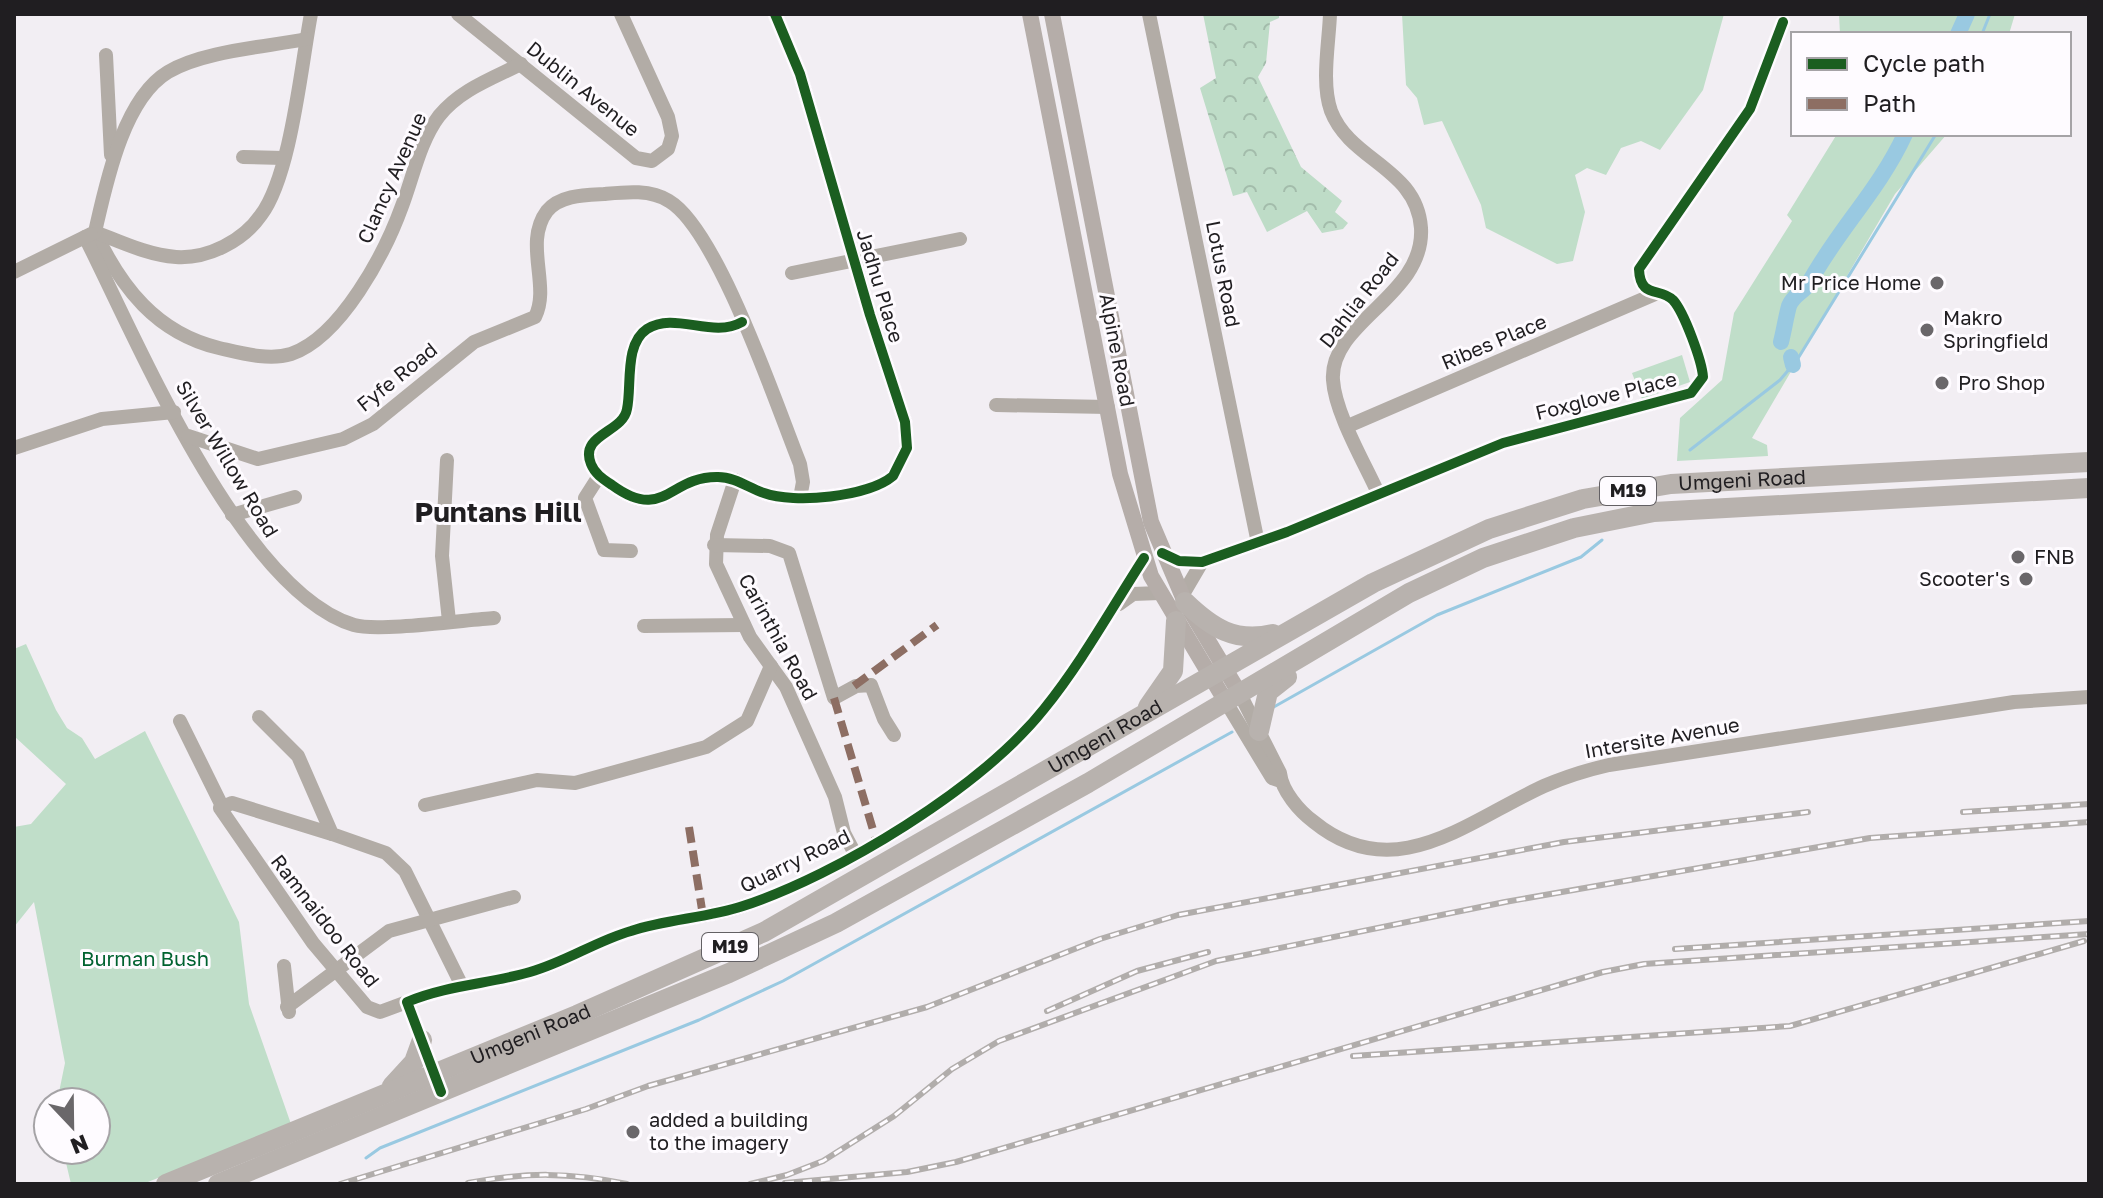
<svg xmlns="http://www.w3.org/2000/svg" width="2103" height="1198" viewBox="0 0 2103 1198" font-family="'Golos Text',sans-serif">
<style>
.green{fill:#c0dec9}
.forest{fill:url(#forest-crowns)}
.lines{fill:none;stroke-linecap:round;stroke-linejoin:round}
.stream{stroke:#99c9e1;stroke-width:3}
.river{stroke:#99c9e1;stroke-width:16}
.minor{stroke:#b2aca6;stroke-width:14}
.major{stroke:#b5ada9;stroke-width:16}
.highway{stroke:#b8b2ae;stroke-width:20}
.rail-casing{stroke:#b1adab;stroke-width:6}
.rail{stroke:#fefbff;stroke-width:3;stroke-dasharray:9;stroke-linecap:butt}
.quiet{stroke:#8d6e63;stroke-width:8;stroke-dasharray:16 8;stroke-linecap:butt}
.cycleway-casing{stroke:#fefbff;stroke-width:15}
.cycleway{stroke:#1b5e20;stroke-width:10}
.poi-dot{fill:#6a676a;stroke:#fefbff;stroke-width:3}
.labels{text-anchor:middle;stroke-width:6;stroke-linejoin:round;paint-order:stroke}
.shield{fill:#fefbff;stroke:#636064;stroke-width:2}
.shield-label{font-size:18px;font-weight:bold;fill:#201e21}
.street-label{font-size:20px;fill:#201e21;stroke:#fefbff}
.poi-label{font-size:20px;fill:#201e21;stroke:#fefbff;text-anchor:start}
.park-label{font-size:20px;fill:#006230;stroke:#fefbff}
.district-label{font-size:28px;font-weight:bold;fill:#201e21;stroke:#fefbff}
</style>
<defs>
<pattern id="forest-crowns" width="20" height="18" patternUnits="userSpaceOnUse" patternTransform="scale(2)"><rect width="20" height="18" fill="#bedcc7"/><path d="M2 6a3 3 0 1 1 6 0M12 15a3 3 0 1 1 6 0" fill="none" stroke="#a3bcab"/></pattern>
</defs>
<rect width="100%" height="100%" fill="#f2eef3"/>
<g class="green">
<polygon points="1402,14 1724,14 1703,90 1660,150 1641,141 1621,148 1606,175 1587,168 1575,175 1585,212 1573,261 1557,264 1486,228 1481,205 1442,121 1424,125 1417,98 1406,85"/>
<polygon points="1839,14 2015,14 2009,34 1840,34"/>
<polygon points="1837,134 1947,134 1895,194 1752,438 1767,445 1768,456 1677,461 1680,418 1722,380 1734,313 1792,221 1787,215"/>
<polygon points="1682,355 1690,382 1642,399 1632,373"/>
<polygon points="26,644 56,710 67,728 82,738 95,759 145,731 239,922 249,1004 291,1124 143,1184 71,1184 63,1150 96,1150 96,1102 57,1102 65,1063 34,902 14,927 14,827 31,824 66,784 14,736 14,649"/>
</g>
<polygon class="forest" points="1203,14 1279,14 1279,18 1270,22 1266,63 1258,77 1301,167 1342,201 1335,212 1348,223 1343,229 1322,233 1307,211 1267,232 1247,192 1233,196 1200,88 1216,78"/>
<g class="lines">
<g class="stream">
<polyline points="1982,34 1990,14"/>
<polyline points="1690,450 1780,380 1797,360 1936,134"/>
<polyline points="1272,708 1437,615 1581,557 1602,540"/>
<polyline points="366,1158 380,1148 699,1020 783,981 1232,732"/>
</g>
<g class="river">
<polyline points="1958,34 1967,14"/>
<path d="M1781,342C1784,330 1786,317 1789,306C1793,295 1804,292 1809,283C1837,231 1880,189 1905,134"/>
<polyline points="1791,357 1793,365"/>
</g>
<g class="minor">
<polyline points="458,14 636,158 652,161 668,149 672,136 668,117 621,14"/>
<polyline points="1149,14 1258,543"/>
<path d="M1330,14C1329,43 1321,83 1331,111C1350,161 1417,168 1421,228C1425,296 1329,322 1333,380C1335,413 1364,462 1378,493"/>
<polyline points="106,55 111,155"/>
<polyline points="243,157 283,158"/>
<path d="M95,232C121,287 156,333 219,348C241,353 269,361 291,354C341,337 385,253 402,206C413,177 420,141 439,116C460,90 491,79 521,64"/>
<path d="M95,232C121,242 148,255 176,257C208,259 243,241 261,215C291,175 301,66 311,14"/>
<path d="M95,232C106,184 123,99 168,72C203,51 266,47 306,39"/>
<path d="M85,237C137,340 241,591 354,625C378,632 464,620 494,618"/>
<polyline points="14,272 91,234"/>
<polyline points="792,273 960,239"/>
<path d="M742,322C712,339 675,311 647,329C624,344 632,386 627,409C623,433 579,434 591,464C595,474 603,479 612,485C664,523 669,476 718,477C735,477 749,488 764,493C794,504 868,497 893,476L907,448L905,422L870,315L800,74L775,14"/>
<polyline points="996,405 1108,407"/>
<polyline points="1348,426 1655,294"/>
<path d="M188,436L258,459L343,439L373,424L474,342L535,317C551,286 523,243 547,211C560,195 585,195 604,194C625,192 650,189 669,201C718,230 777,407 800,464L803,482L800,498"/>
<polyline points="14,448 102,419 174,412"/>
<polyline points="447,460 442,556 449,621"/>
<polyline points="599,476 585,498 604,550 631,551"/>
<polyline points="735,480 717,535 716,564 750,637 786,687 835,797 844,833 855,854"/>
<polyline points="232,515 295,497"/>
<polyline points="714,545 770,546 789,553 834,698 856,686 871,685 884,719 894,735"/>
<path d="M1162,553L1179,561L1202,562L1287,532L1503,443L1691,393L1703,377C1702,361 1684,312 1673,300C1660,287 1640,299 1639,269L1750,109L1783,22"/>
<polyline points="1182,596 1202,562"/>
<polyline points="1119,604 1133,594 1160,593"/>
<polyline points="644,626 744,625"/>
<path d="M1240,694L1280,773C1282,791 1299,811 1314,822C1395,888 1469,820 1544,786C1565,777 1587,770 1609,765L2014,702L2089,697"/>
<polyline points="1226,702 1272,778 1281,781"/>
<polyline points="259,717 298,756 332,834 386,853 405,871 461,984"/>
<polyline points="180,721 222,806"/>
<polyline points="425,805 537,780 575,783 706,747 747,721 771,666"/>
<polyline points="332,834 232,803 220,808 313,943 367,1007 380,1012 407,1002"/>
<polyline points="284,966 289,1012"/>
<polyline points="287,1007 389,931 514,897"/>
<path d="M437,1081L407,1002C448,985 489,984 530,972C566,962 596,941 631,931C667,919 707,918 743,906C838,875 981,788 1044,709C1082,662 1111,609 1144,558"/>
</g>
<g class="major">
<polyline points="1030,14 1120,474 1151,576 1226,702"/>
<polyline points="1052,14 1151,522 1185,602 1240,694"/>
</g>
<g class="highway">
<path d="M1185,602C1212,628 1235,643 1273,634"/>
<polyline points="1148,707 1173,671 1176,621"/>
<polyline points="1259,731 1268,692 1287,677"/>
<polyline points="392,1086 414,1062 422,1040"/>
<path id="s1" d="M166,1184L577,1015L764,932L1373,583L1489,529L1583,499L1671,484L2089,462"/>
<polyline points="218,1184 729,973 836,923 1088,783 1409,593 1483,558 1574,528 1654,512 2089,488"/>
</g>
<defs>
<g id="rail">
<polyline points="1963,812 2089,804"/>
<polyline points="1675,949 2089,921"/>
<polyline points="1047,1011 1137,971 1208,952"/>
<polyline points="1353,1056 1790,1026 2084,941"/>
<path d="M468,1183C524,1172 571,1172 627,1184"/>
<polyline points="785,1183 907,1172 956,1162 1603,972 1644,964 2089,934"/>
<polyline points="340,1184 586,1109 648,1086 927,1007 1100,939 1178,915 1564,842 1808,812"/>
<polyline points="750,1184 787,1175 823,1161 894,1116 952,1069 999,1041 1216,961 1505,902 1870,838 2089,822"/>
</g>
</defs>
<use href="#rail" class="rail-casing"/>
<use href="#rail" class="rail"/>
<g class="quiet">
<polyline points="854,686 937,625"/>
<polyline points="834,698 876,840"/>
<polyline points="689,827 703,916"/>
</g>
<defs>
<g id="cycleway">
<path d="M742,322C712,339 675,311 647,329C624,344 632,386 627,409C623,433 579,434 591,464C595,474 603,479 612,485C664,523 669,476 718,477C735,477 749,488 764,493C794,504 868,497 893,476L907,448L905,422L870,315L800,74L775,14"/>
<path d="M1162,553L1179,561L1202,562L1287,532L1503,443L1691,393L1703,377C1702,361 1684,312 1673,300C1660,287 1640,299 1639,269L1750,109L1783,22"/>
<path d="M441,1092L407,1002C448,985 489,984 530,972C566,962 596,941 631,931C667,919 707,918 743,906C838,875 981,788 1044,709C1082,662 1111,609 1144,558"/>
</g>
</defs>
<use href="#cycleway" class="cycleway-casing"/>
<use href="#cycleway" class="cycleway"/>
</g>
<g class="poi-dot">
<circle cx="1937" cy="283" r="8"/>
<circle cx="1927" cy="330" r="8"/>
<circle cx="1942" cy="383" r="8"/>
<circle cx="2018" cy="557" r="8"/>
<circle cx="2026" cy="579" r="8"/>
<circle cx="633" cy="1132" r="8"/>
</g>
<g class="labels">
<g class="shield">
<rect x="1600" y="477" width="56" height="28" rx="6"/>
<rect x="702" y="933" width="56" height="28" rx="6"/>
</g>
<g class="shield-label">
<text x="1628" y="497">M19</text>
<text x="730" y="953">M19</text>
</g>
<g class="street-label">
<text transform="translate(583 89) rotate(39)" y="7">Dublin Avenue</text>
<text transform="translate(392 178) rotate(-66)" y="7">Clancy Avenue</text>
<text transform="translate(1223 274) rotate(79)" y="7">Lotus Road</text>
<text transform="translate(880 286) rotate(73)" y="7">Jadhu Place</text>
<text transform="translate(1359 300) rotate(-52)" y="7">Dahlia Road</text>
<text transform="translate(1494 342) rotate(-23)" y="7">Ribes Place</text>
<text transform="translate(1117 350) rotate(79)" y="7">Alpine Road</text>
<text transform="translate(397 377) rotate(-39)" y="7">Fyfe Road</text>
<text transform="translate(1606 396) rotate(-14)" y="7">Foxglove Place</text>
<text transform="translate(227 459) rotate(59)" y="7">Silver Willow Road</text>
<text dy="7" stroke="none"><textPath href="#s1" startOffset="1738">Umgeni Road</textPath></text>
<text transform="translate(778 637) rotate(61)" y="7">Carinthia Road</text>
<text dy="7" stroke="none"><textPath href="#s1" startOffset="1042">Umgeni Road</textPath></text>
<text transform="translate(1662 738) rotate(-10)" y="7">Intersite Avenue</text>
<text transform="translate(795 861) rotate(-26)" y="7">Quarry Road</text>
<text transform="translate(325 921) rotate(52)" y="7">Ramnaidoo Road</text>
<text dy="7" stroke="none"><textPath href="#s1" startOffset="394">Umgeni Road</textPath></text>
</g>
<g class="poi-label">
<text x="1921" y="290" text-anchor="end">Mr Price Home</text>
<text x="1943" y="325">Makro<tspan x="1943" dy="23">Springfield</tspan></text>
<text x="1958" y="390">Pro Shop</text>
<text x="2034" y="564">FNB</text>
<text x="2010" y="586" text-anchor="end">Scooter's</text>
<text x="649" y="1127">added a building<tspan x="649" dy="23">to the imagery</tspan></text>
</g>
<g class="park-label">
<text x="145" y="966">Burman Bush</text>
</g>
<g class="district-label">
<text x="498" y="522">Puntans Hill</text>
</g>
</g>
<rect width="2103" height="1198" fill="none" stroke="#201e21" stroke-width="32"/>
<rect x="1791" y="32" width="280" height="104" fill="#fefbff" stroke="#a5a3a6" stroke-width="2"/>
<rect x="1807" y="58" width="40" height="12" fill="#1b5e20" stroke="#a5a3a6" stroke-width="2"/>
<text x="1863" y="72" font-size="24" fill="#201e21">Cycle path</text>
<rect x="1807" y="98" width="40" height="12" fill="#8d6e63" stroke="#a5a3a6" stroke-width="2"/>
<text x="1863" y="112" font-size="24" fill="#201e21">Path</text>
<g transform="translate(72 1126) rotate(158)"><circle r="38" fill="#fefbff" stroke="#a5a3a6" stroke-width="2"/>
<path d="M0-6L14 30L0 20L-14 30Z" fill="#6a676a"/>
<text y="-12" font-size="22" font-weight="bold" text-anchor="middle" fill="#201e21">N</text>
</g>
</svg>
